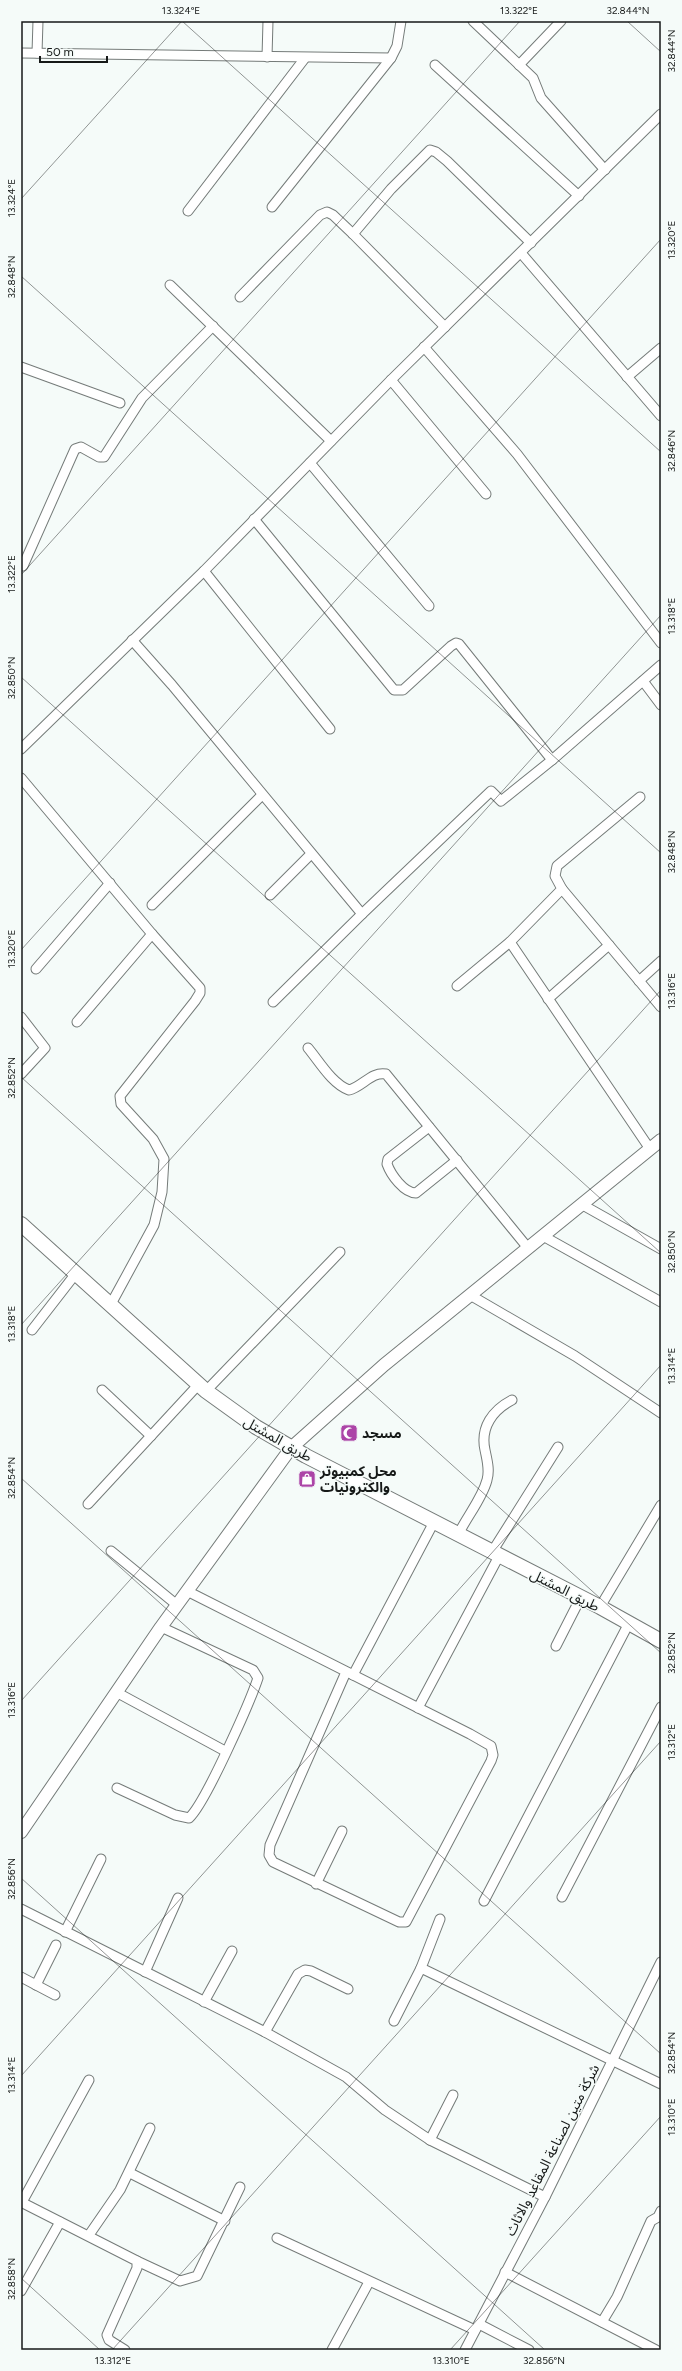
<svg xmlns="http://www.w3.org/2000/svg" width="682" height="2371" viewBox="0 0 682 2371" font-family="Figtree,'Noto Sans Arabic',sans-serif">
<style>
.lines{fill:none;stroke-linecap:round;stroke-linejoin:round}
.street-casing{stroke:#757b79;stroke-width:11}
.secondary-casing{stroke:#757b79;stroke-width:14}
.primary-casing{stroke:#757b79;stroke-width:16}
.street{stroke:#fff;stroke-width:9}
.secondary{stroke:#fff;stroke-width:12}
.primary{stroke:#fff;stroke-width:14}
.ticks{fill:none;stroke:#161918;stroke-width:1;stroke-opacity:0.45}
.labels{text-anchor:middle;stroke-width:3;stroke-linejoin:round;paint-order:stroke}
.poi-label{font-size:14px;font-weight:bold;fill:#161918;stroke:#f5fbf9;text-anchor:start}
.street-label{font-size:14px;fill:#161918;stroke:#f5fbf9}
.neatline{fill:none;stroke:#161918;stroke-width:1.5}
.ticks-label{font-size:10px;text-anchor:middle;fill:#161918}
</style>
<rect width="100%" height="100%" fill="#f5fbf9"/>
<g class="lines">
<defs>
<g id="street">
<polyline points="473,21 533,78 541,98 605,170"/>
<polyline points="21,53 391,58"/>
<polyline points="37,53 38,21"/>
<polyline points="267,57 268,21"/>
<polyline points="435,65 579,196"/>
<polyline points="519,65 561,21"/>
<polyline points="272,207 391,58 397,46 401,21"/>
<polyline points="188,211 305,58"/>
<polyline points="353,234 391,189 430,150 436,152 447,161 531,243"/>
<polyline points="521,253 661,416"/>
<polyline points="170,285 331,441"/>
<polyline points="240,297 320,215 327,212 333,215 353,234 445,327"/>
<polyline points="424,347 517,454 661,643"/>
<polyline points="21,367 120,403"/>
<polyline points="627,377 661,348"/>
<polyline points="391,380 486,494"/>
<polyline points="310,463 429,606"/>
<polyline points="254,519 394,690 403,690 451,646 456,643 459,644 552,760 661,665"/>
<polyline points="23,566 75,449 81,447 99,457 104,457 142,398 213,326"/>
<polyline points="204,571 330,729"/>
<polyline points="132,640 172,685 362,914"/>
<polyline points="643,681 661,705"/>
<polyline points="21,749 204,571 391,380 661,114"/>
<polyline points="21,778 152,934 200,988 200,993 195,1001 120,1096 121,1104 153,1139 164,1159 162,1192 154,1225 111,1304"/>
<polyline points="562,889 661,1007"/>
<polyline points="270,895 311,854"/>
<polyline points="152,905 262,795"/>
<polyline points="510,942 562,889 555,876 557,866 640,797"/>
<polyline points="36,969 110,883"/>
<polyline points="639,981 661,961"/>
<polyline points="457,986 510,942 650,1149"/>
<polyline points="548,999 609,945"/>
<polyline points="273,1002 362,914 491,791 501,801 552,760"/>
<polyline points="21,1017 45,1048 21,1074"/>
<polyline points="77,1022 152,934"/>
<path d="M308,1048C319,1061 332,1084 349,1090C362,1087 372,1071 386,1074L528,1248"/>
<path d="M429,1127L388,1159L387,1164C391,1175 404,1193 416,1193L457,1160"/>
<polyline points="581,1204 661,1249"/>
<polyline points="543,1236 661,1302"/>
<polyline points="470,1295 575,1356 661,1413"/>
<polyline points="32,1330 77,1272"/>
<polyline points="102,1390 151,1436"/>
<polyline points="206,1391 340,1252"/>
<polyline points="88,1504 199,1384"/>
<path d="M458,1535C467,1516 482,1499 487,1480C490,1470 487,1460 485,1450C480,1427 493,1410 512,1400"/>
<polyline points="111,1551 177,1605"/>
<polyline points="492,1552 558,1447"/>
<polyline points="187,1591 470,1734 491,1746 493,1755 491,1761 406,1922 399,1922 273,1862 269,1855 270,1845 346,1672"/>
<polyline points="600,1607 661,1505"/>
<polyline points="556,1646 581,1597"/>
<polyline points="353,1675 434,1522"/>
<polyline points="116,1692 225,1751"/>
<polyline points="418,1708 499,1556"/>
<path d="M117,1788L175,1815L189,1818C205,1804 250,1702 258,1678L253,1670L161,1627"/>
<polyline points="316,1884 342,1831"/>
<polyline points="562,1897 661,1707"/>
<polyline points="484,1901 629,1623"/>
<polyline points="21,1909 265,2032 346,2077 385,2110 430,2140 545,2197"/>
<polyline points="440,1919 421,1968 661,2084"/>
<polyline points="65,1932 101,1859"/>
<polyline points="145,1972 178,1898"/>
<polyline points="21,1977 55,1995"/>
<polyline points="36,1985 56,1945"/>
<polyline points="204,2002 232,1951"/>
<polyline points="394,2021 421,1968"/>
<polyline points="265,2032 298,1974 305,1970 311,1971 348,1989"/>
<polyline points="430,2140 453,2095"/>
<polyline points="130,2173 225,2221"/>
<polyline points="21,2202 137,2261 137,2268 107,2335 109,2340 125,2350"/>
<polyline points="22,2202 89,2080"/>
<polyline points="89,2235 120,2190 150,2128"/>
<polyline points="277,2238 475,2330"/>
<polyline points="137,2261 180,2281 197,2276 240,2187"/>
<polyline points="505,2272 656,2350"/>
<polyline points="21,2291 60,2222"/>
<polyline points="602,2322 617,2297 651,2221 658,2217 661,2211"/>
<polyline points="479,2324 529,2350"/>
<polyline points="332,2350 369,2282"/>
<polyline points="465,2350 545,2197 661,1962"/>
</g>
<polyline id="secondary" points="21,1832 161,1627 291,1448 384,1365 661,1140"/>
<polyline id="primary" points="21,1224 206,1391 256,1427 306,1456 600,1607 661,1641"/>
</defs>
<use href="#street" class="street-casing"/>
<use href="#secondary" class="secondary-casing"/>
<use href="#primary" class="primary-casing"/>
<use href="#street" class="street"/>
<use href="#secondary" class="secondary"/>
<use href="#primary" class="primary"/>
</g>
<path class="ticks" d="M182,21L661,452M627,21L661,52M21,199L182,21M21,276L661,853M21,575L520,21M21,677L661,1253M21,950L661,239M21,1077L661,1653M21,1325L661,615M21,1478L661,2054M21,1701L661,990M21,1878L545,2350M21,2076L661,1365M21,2278L100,2350M112,2350L661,1741M450,2350L661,2116"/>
<defs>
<symbol id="mosque-square" viewBox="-11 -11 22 22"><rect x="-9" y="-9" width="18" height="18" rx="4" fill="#ac44a7" stroke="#f5fbf9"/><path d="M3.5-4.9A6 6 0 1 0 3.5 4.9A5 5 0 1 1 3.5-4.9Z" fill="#fff"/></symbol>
<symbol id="shop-square" viewBox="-11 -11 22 22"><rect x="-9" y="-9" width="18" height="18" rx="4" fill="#ac44a7" stroke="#f5fbf9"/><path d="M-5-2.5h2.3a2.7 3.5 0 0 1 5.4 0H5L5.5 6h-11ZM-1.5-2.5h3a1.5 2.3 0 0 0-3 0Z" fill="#fff"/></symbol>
</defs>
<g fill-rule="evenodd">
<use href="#mosque-square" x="339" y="1423" width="20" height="20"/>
<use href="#shop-square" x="297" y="1469" width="20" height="20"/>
</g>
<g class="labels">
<g class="poi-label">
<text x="362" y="1438">مسجد</text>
<text x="320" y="1476">محل كمبيوتر<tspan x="320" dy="16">والكترونيات</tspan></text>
</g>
<g class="street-label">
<text transform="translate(278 1439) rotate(30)" y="5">طريق المشتل</text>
<text transform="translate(565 1590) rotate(27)" y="5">طريق المشتل</text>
<text transform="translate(552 2150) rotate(-63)" y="5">شركة متين لصناعة المقاعد والاثاث</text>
</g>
</g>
<rect width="682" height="2371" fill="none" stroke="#f5fbf9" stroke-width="44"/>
<path d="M40 56v6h67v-6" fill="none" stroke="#161918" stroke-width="2"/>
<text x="46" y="56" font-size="12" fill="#161918" stroke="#f5fbf9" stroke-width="3" paint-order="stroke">50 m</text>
<rect x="22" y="22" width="638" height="2327" class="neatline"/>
<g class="ticks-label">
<text x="181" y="14">13.324°E</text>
<text x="519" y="14">13.322°E</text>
<text x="628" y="14">32.844°N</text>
<text transform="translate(671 51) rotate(-90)" y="4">32.844°N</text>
<text transform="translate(11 198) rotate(-90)" y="4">13.324°E</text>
<text transform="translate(671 240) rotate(-90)" y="4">13.320°E</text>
<text transform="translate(11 277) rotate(-90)" y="4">32.848°N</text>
<text transform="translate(671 451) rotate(-90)" y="4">32.846°N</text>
<text transform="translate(11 574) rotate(-90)" y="4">13.322°E</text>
<text transform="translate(671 616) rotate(-90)" y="4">13.318°E</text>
<text transform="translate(11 678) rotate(-90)" y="4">32.850°N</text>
<text transform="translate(671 852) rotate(-90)" y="4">32.848°N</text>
<text transform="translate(11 949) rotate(-90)" y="4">13.320°E</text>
<text transform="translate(671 991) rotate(-90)" y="4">13.316°E</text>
<text transform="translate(11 1078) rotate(-90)" y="4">32.852°N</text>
<text transform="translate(671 1252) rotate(-90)" y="4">32.850°N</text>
<text transform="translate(11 1324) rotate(-90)" y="4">13.318°E</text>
<text transform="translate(671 1366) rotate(-90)" y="4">13.314°E</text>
<text transform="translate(11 1478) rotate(-90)" y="4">32.854°N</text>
<text transform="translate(671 1653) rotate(-90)" y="4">32.852°N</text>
<text transform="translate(11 1700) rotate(-90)" y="4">13.316°E</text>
<text transform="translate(671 1742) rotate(-90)" y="4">13.312°E</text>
<text transform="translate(11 1879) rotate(-90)" y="4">32.856°N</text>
<text transform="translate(671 2053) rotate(-90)" y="4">32.854°N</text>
<text transform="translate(11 2075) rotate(-90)" y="4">13.314°E</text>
<text transform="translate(671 2117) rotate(-90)" y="4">13.310°E</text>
<text transform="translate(11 2279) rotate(-90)" y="4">32.858°N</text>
<text x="113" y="2364">13.312°E</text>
<text x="451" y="2364">13.310°E</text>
<text x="544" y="2364">32.856°N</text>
</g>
</svg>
